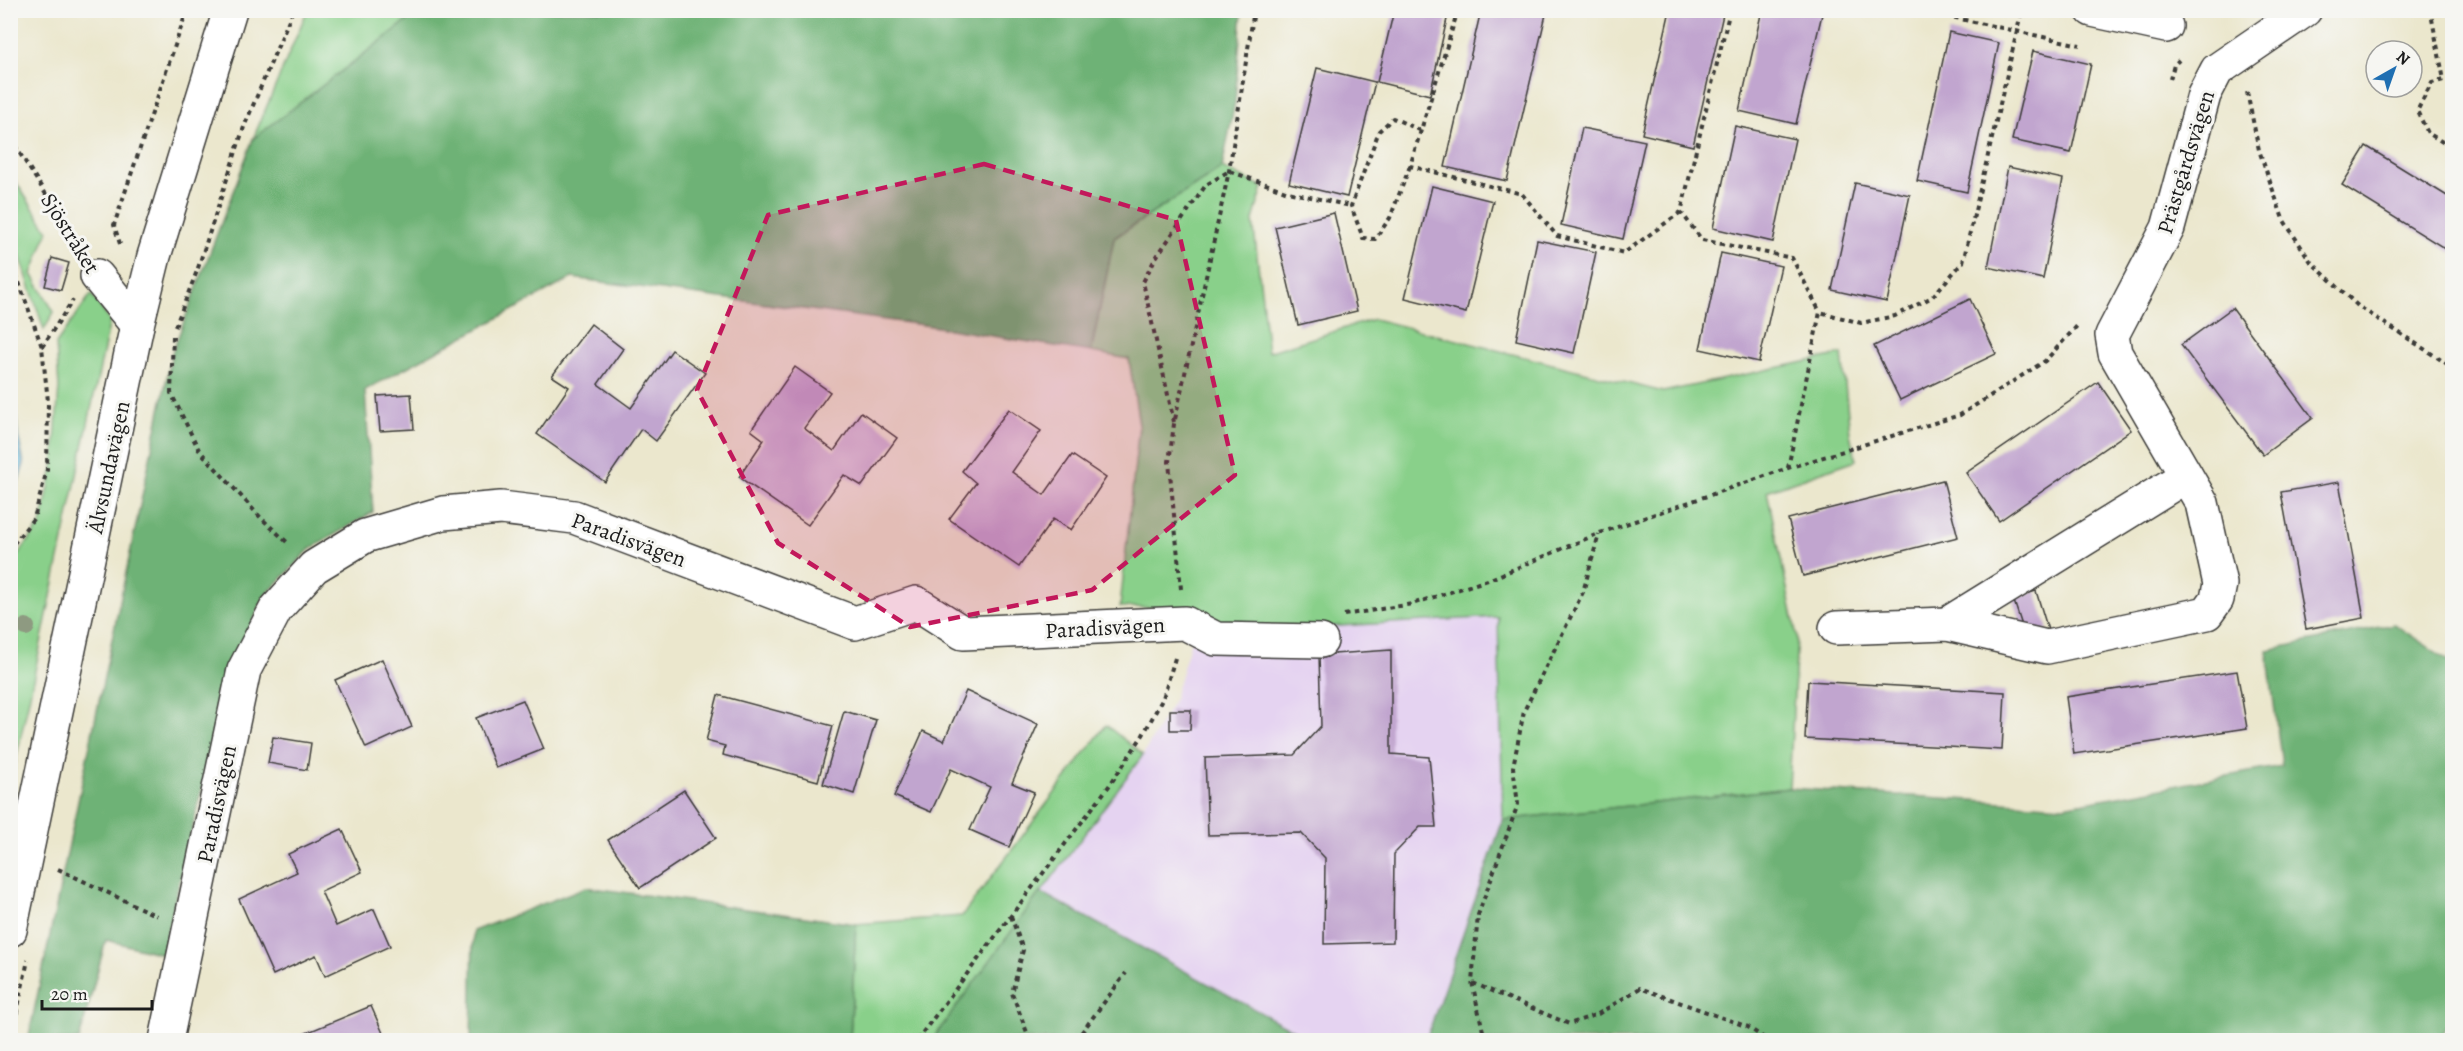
<svg xmlns="http://www.w3.org/2000/svg" width="2463" height="1051" viewBox="0 0 2463 1051" font-family="Alegreya,serif">
<style>
.built{fill:#e5d3f1}
.green{fill:#89d08a;stroke:#527653;stroke-width:1.5}
.forest{fill:#6eb276;stroke:#456749;stroke-width:1.5}
.water{fill:#5ab3d8;stroke:#3b687a;stroke-width:1.5}
.building{fill:#c1a5cf}
.lines{fill:none;stroke-linecap:round;stroke-linejoin:round}
.minor-casing{stroke:#3b3a37;stroke-width:36}
.path{stroke:#3b3a37;stroke-width:4;stroke-dasharray:4.5 4.5;stroke-linecap:butt}
.minor{stroke:#fff;stroke-width:33}
.tree{fill:#8e9a81}
.marked{fill:#c2185b;fill-opacity:0.2;stroke:#c2185b;stroke-width:4.5;stroke-dasharray:12 8;stroke-linejoin:round}
.labels{text-anchor:middle;stroke-width:6;stroke-linejoin:round;paint-order:stroke}
.street-label{font-size:22px;fill:#1c1c1c;stroke:#f6f6f2}
</style>
<rect width="100%" height="100%" fill="#f6f6f2"/>
<filter id="ink" filterUnits="userSpaceOnUse"><feTurbulence type="fractalNoise" baseFrequency=".0167" numOctaves="2"/><feDisplacementMap in="SourceGraphic" scale="12" xChannelSelector="R" yChannelSelector="G"/><feConvolveMatrix kernelMatrix="1 2 1 2 8 2 1 2 1" color-interpolation-filters="sRGB"/></filter>
<filter id="wash" filterUnits="userSpaceOnUse"><feTurbulence type="fractalNoise" baseFrequency=".008" numOctaves="4" result="noise"/><feDisplacementMap in="SourceGraphic" scale="24" xChannelSelector="R" yChannelSelector="G"/><feGaussianBlur stdDeviation="1.35" result="paint"/><feColorMatrix in="noise" values="0 0 0 0 0 0 0 0 0 0 0 0 0 0 0 0 0 1.4 0 .05"/><feComposite in="paint" operator="in"/></filter>
<g filter="url(#wash)">
<rect width="100%" height="100%" fill="#ebe7cd"/>
<polygon class="built" points="1498,617 1503,820 1426,1040 1311,1040 1040,892 1143,755 1173,702 1193,634"/>
<g class="green">
<polygon points="307,10 420,11 253,139 307,11"/>
<polygon points="1222,168 1263,187 1253,220 1268,352 1374,319 1663,392 1842,354 1850,434 1856,460 1767,491 1797,637 1789,788 1503,820 1498,617 1193,634 1192,608 1120,607 1139,425 1129,359 1091,352 1114,238"/>
<polygon points="10,173 48,231 32,274 54,312 44,330 11,228"/>
<polygon points="91,294 110,321 11,783 11,564 41,524 53,468 59,387 56,344"/>
<polygon points="1106,725 1143,755 932,1040 850,1040 856,924 962,916"/>
</g>
<g class="forest">
<polygon points="420,11 1242,11 1235,102 1222,168 1114,238 1091,352 931,326 572,278 365,390 373,512 310,549 265,596 231,667 162,954 106,940 79,1040 28,1040 172,353 253,139"/>
<polygon points="2394,624 2452,663 2452,1017 2438,1040 1426,1040 1503,820 1789,788 2064,806 2282,766 2267,650"/>
<polygon points="586,887 856,924 850,1040 471,1040 473,931"/>
<polygon points="1040,892 1311,1040 932,1040"/>
</g>
<polygon class="water" points="10,351 18,435 24,464 11,504"/>
<g id="blocks">
<g class="building">
<polygon points="1394,10 1449,10 1430,95 1377,82"/>
<polygon points="1481,10 1547,10 1507,181 1445,167"/>
<polygon points="1670,10 1724,10 1693,146 1642,134"/>
<polygon points="1762,10 1823,10 1796,124 1739,111"/>
<polygon points="1949,32 1999,43 1967,192 1917,181"/>
<polygon points="2033,51 2091,64 2071,153 2012,140"/>
<polygon points="1317,68 1375,82 1347,197 1289,183"/>
<polygon points="1735,126 1795,139 1773,242 1713,228"/>
<polygon points="1582,128 1645,141 1623,239 1561,225"/>
<polygon points="2366,146 2452,199 2452,253 2342,185"/>
<polygon points="2008,167 2063,179 2043,279 1988,267"/>
<polygon points="1855,183 1910,195 1887,302 1832,290"/>
<polygon points="1432,186 1493,201 1466,313 1405,298"/>
<polygon points="1334,213 1357,311 1298,325 1275,227"/>
<polygon points="1537,240 1596,252 1574,353 1516,340"/>
<polygon points="1721,253 1781,266 1759,362 1700,349"/>
<polygon points="52,258 69,263 61,290 45,286"/>
<polygon points="1970,299 1996,354 1900,400 1874,346"/>
<polygon points="2232,308 2313,418 2263,455 2181,345"/>
<polygon points="591,324 623,349 598,384 631,408 672,350 705,373 656,441 641,429 605,482 537,434 569,387 552,376"/>
<polygon points="795,367 830,392 804,428 834,451 861,412 897,438 862,486 844,475 808,525 739,477 764,440 751,430"/>
<polygon points="2098,382 2131,430 1999,521 1966,473"/>
<polygon points="411,394 414,429 380,431 377,396"/>
<polygon points="1009,409 1041,431 1012,472 1044,495 1072,455 1106,478 1071,530 1053,519 1019,567 949,519 976,483 962,471"/>
<polygon points="1943,480 1958,537 1803,576 1788,519"/>
<polygon points="2339,482 2364,618 2306,629 2281,492"/>
<polygon points="2036,591 2048,630 2026,638 2013,598"/>
<polygon points="1391,650 1391,754 1429,757 1436,827 1420,827 1394,854 1393,942 1324,944 1325,858 1301,833 1208,835 1205,758 1294,755 1321,726 1319,655"/>
<polygon points="382,659 412,727 366,748 335,680"/>
<polygon points="2237,671 2247,728 2074,754 2066,697"/>
<polygon points="1808,681 2005,692 2002,750 1805,739"/>
<polygon points="966,691 1038,724 1012,783 1034,792 1009,847 970,830 990,787 951,769 931,812 894,796 923,731 944,741"/>
<polygon points="718,695 833,726 818,781 723,755 725,746 706,741"/>
<polygon points="523,700 544,749 496,768 476,718"/>
<polygon points="1170,710 1191,710 1190,730 1170,730"/>
<polygon points="844,711 876,720 854,794 823,784"/>
<polygon points="273,737 311,743 307,770 268,763"/>
<polygon points="684,790 716,838 640,888 608,840"/>
<polygon points="342,829 362,872 321,891 336,926 374,909 390,946 325,976 316,955 273,975 239,899 297,872 288,854"/>
<polygon points="371,1006 386,1040 304,1040 301,1035"/>
</g>
</g>
</g>
<g filter="url(#ink)">
<use href="#blocks" fill-opacity="0" stroke="#3b3a37" stroke-width="1.5"/>
<g class="lines">
<defs>
<g id="minor">
<polyline points="2092,10 2166,26"/>
<polyline points="97,276 137,325"/>
<polyline points="1947,624 2186,476"/>
<polyline points="1836,628 1947,624 2047,647 2207,613 2217,599 2220,584 2202,503 2115,353 2112,335 2168,228 2204,95 2217,70 2305,10"/>
<polyline points="10,930 137,325 154,256 230,10"/>
<polyline points="166,1040 244,670 276,609 314,567 365,536 443,513 501,508 574,517 855,623 916,603 963,633 1185,623 1216,639 1321,641"/>
</g>
</defs>
<use href="#minor" class="minor-casing"/>
<g class="path">
<polyline points="1458,10 1410,166 1522,194 1557,236 1624,253 1681,212"/>
<polyline points="1730,10 1681,212 1702,240 1792,258 1820,312"/>
<polyline points="1919,10 2080,45"/>
<polyline points="2433,10 2431,14 2444,80"/>
<polyline points="2452,78 2432,83 2417,111 2428,133 2452,148"/>
<polyline points="2170,79 2174,65 2179,60"/>
<polyline points="2247,92 2259,150 2283,219 2311,262 2358,306 2452,367"/>
<polyline points="10,138 79,246"/>
<polyline points="1410,166 1390,218 1375,239 1363,238 1351,206 1379,131 1393,118 1422,131"/>
<polyline points="120,244 114,225 187,10"/>
<polyline points="10,257 42,347 48,401 47,470 34,518 10,548"/>
<polyline points="175,327 197,271 244,127 293,10"/>
<polyline points="173,336 171,393 199,450 261,518 289,544"/>
<polyline points="42,347 73,300"/>
<polyline points="1174,422 1143,282 1155,259 1206,185 1229,171 1288,192 1351,206"/>
<polyline points="1788,468 1820,312 1861,323 1895,316 1932,297 1963,262 2022,10"/>
<polyline points="1181,589 1169,462 1174,424 1229,171 1254,10"/>
<polyline points="1344,615 1412,604 1488,580 1600,533 1788,468 1960,415 2045,361 2077,326"/>
<polyline points="58,869 157,916"/>
<polyline points="1011,916 1023,950 1012,993 1028,1035 1037,1040"/>
<polyline points="1473,983 1569,1024 1598,1014 1640,988 1748,1027 1767,1040"/>
<polyline points="11,1040 28,960"/>
<polyline points="917,1040 1109,786 1143,735 1163,698 1175,658"/>
<polyline points="1076,1040 1126,973"/>
<polyline points="1485,1040 1472,982 1478,915 1518,804 1513,767 1524,711 1583,592 1599,534"/>
</g>
<use href="#minor" class="minor"/>
</g>
<circle class="tree" cx="26" cy="627" r="9"/>
</g>
<path class="marked" d="M984,164L1176,220L1235,475L1092,590L910,627L778,543L697,390L768,215Z"/>
<g class="labels">
<g class="street-label">
<text transform="translate(2185 162) rotate(-73)" y="8">Prästgårdsvägen</text>
<text transform="translate(71 233) rotate(58)" y="8">Sjöstråket</text>
<text transform="translate(108 467) rotate(-78)" y="8">Älvsundavägen</text>
<text transform="translate(629 539) rotate(20)" y="8">Paradisvägen</text>
<text transform="translate(1105 627) rotate(-3)" y="8">Paradisvägen</text>
<text transform="translate(216 804) rotate(-78)" y="8">Paradisvägen</text>
</g>
</g>
<rect width="2463" height="1051" fill="none" stroke="#f6f6f2" stroke-width="36"/>
<g transform="translate(2394 69) rotate(40)"><circle r="28" fill="#f6f6f2" stroke="#9f9f9c" stroke-width="1.5"/>
<path d="M0-4.5L10 22L0 15L-10 22Z" fill="#1f6fb2"/>
<text y="-9" font-size="16" font-weight="bold" text-anchor="middle" fill="#1c1c1c">N</text>
</g>
<path d="M42 1000v9h110v-9" fill="none" stroke="#1c1c1c" stroke-width="3"/>
<text x="51" y="1000" font-size="18" fill="#1c1c1c" stroke="#f6f6f2" stroke-width="4.5" paint-order="stroke">20 m</text>
</svg>
